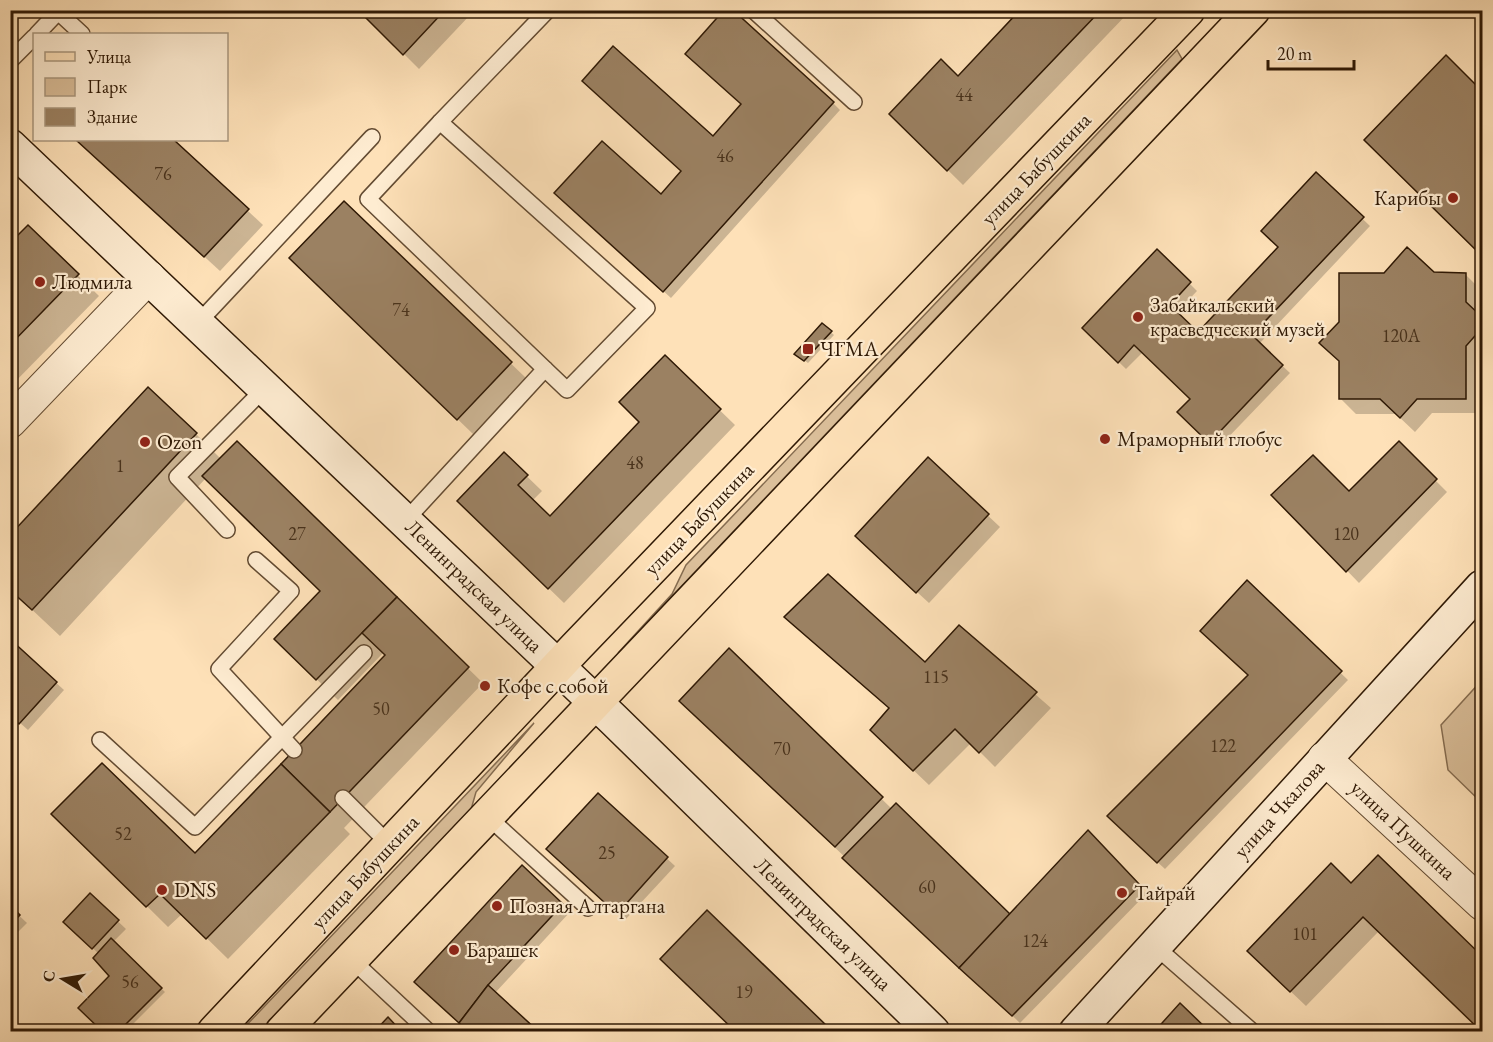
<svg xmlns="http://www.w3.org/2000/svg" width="1493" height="1042" viewBox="0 0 1493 1042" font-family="'EB Garamond',serif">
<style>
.green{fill:#dbbf9a;stroke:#856c50;stroke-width:1.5}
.shadow{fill:#0003}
.building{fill:#9b8162;stroke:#2f1905;stroke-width:1.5}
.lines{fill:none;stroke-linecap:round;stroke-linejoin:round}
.service-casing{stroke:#634b32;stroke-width:18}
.minor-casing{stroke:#634b32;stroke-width:34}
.secondary-casing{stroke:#2f1905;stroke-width:36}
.primary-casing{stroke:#2f1905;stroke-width:36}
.service{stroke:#feecd1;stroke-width:15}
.minor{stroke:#feecd1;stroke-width:32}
.secondary{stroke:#feecd1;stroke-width:33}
.primary{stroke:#fee1b8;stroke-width:33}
.poi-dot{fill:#8f2418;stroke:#feecd1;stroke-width:2}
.labels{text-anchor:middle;stroke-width:4.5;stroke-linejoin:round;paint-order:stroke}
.number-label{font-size:18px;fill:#4a331c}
.street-label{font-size:21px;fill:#2f1905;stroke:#feecd1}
.poi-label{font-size:21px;fill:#2f1905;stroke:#feecd1;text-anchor:start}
</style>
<rect width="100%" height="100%" fill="#fee1b8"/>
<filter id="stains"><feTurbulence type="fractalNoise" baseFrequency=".00333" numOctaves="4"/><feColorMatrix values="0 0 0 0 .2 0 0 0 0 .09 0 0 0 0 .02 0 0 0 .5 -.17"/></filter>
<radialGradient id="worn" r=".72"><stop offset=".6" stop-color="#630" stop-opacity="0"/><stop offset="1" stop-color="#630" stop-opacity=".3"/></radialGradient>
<g class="green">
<polygon points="1177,50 1182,59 618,653 672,594 686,565"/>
<polygon points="1482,680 1482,803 1448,770 1441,725"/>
<polygon points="534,723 476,792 470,813 260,1031 240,1032"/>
</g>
<g class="shadow">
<polygon points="360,10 467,10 471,14 419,69"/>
<polygon points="1022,10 1131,10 963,185 891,114 958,78"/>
<polygon points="1446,57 1482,93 1482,254 1366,140"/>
<polygon points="833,103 840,110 671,298 564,201 661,196 713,138"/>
<polygon points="77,140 172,140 263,225 220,271"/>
<polygon points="1316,174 1370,226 1259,344 1290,373 1217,449 1179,412 1192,399 1143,352 1126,369 1084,328 1157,251 1197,291 1176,313 1198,334 1280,247"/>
<polygon points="344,203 526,378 473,434 306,273"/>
<polygon points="28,227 99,296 10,387 10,245"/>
<polygon points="1433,274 1465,274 1480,289 1482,319 1480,413 1432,413 1415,432 1396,414 1356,414 1341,399"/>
<polygon points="822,325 834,335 808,363 800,357"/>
<polygon points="665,357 735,425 564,603 474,516 504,454 542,491 532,501 550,518 641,423"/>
<polygon points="196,434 221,459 237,443 483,683 344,828 350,834 228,959 182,914 168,927 54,814 195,855 387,656 384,652 338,700 297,660 322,592 206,478 60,636 10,589"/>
<polygon points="1399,444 1447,492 1359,583 1274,495 1349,493"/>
<polygon points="928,459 1000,527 929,603 868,547"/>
<polygon points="1247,583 1348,680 1165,869 1116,824 1249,676"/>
<polygon points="787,617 925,664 959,628 1051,708 995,767 971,743 929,785 887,745 890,709"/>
<polygon points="10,641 64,690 28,730 10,714"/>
<polygon points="729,650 892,809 1011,917 1088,833 1146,894 1020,1023 693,713"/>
<polygon points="598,795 675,866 625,920 556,857"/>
<polygon points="1378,857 1482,958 1482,1031 1379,931 1306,1006 1264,966"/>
<polygon points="522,867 570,912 495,993 470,1032"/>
<polygon points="90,895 126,929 113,942 165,992 125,1032 105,1032 111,976 99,954 65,922"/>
<polygon points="10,907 27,923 10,940"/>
<polygon points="707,912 831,1032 738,1032"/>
</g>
<g class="building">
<polygon points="358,10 445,10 403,55"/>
<polygon points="724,10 733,10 834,102 663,292 554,193 602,141 661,194 681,171 582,81 613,46 713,136 741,104 685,54"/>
<polygon points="1020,10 1101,10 947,171 889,114 941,59 958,76"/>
<polygon points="1446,55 1482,91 1482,256 1364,140"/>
<polygon points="76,140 174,140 249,209 204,257"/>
<polygon points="1316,172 1364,217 1252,335 1283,365 1209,443 1177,412 1190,399 1134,345 1118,363 1082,328 1157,249 1191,282 1170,305 1198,332 1278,247 1261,231"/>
<polygon points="344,201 512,362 457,420 289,258"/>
<polygon points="28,225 79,274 10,345 10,243"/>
<polygon points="1407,247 1434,272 1466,273 1466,302 1482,317 1482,328 1466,346 1466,399 1417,399 1400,418 1380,399 1339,399 1339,361 1319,343 1339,322 1339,273 1384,273"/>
<polygon points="822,323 832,331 804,361 794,354"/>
<polygon points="665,355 721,409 548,589 457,501 504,452 528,475 518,485 550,516 639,422 619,402"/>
<polygon points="148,387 197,433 32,610 10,590 10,535"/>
<polygon points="237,441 397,597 316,680 274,639 320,591 202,476"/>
<polygon points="1399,441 1437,479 1346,572 1271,495 1313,455 1349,491"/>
<polygon points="928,457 989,514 916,593 855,536"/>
<polygon points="828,574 925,662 959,625 1037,692 979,753 955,729 913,771 870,730 889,708 784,617"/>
<polygon points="1247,580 1342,671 1157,863 1107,816 1248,675 1200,631"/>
<polygon points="397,597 469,667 330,812 281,764 385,655 362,633"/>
<polygon points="10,639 57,682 19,724 10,716"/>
<polygon points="729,648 883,797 835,847 679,701"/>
<polygon points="102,763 195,853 281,764 330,812 206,939 160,894 146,907 51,814"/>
<polygon points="598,793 668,857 617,914 546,849"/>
<polygon points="896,803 1011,915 959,968 842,858"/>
<polygon points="1088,830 1140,885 1012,1016 959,968"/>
<polygon points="1378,855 1482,956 1482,1032 1363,917 1290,992 1247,951 1331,863 1351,883"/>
<polygon points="522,865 563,904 488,985 459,1023 414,982"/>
<polygon points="90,893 119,920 92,949 63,922"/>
<polygon points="10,905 20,915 10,925"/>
<polygon points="707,910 827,1026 821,1032 736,1032 660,959"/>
<polygon points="111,938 162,988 118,1032 103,1032 78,1008 109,976 93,958"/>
<polygon points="488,985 539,1032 468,1032 459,1023"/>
<polygon points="1180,1003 1210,1032 1154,1032"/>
<polygon points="388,1017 402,1032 374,1032"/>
</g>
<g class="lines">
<defs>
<g id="service">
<polyline points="56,10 82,34"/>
<polyline points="753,10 854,102"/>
<polyline points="37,34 58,12"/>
<polyline points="10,61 34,37"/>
<polyline points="440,122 368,199 545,369"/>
<polyline points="197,324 372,137"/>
<polyline points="405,521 545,369 567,390 647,308 440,122 548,10"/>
<polyline points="227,530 177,477 265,388"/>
<polyline points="256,560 291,591 219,669 294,750"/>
<polyline points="100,740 195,827 364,653"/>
<polyline points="343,798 391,846"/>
<polyline points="487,816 588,908"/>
<polyline points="1156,947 1253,1032"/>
<polyline points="351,959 429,1032"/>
</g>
<g id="minor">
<polyline points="10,422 149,277"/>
<polyline points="1324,758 1482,904"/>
</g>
<g id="secondary">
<polyline points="10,146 613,719 933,1032"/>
<polyline points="1076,1032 1482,587"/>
</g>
<g id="primary">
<polyline points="214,1032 576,647 1188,10"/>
<polyline points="282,1032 1253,10"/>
</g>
</defs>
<use href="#service" class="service-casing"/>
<use href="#minor" class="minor-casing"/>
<use href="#secondary" class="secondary-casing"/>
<use href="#primary" class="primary-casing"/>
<use href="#service" class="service"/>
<use href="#minor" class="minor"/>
<use href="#secondary" class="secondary"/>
<use href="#primary" class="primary"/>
</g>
<g class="poi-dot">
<circle cx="1453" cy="198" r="6"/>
<circle cx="40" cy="282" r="6"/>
<circle cx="1138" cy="317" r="6"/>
<rect x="802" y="343" width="12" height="12" rx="3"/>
<circle cx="1105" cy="439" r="6"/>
<circle cx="145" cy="442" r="6"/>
<circle cx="485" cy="686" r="6"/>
<circle cx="162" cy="890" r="6"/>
<circle cx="1122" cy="893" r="6"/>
<circle cx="497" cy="906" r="6"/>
<circle cx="454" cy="950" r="6"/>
</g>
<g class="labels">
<g class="number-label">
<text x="964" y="101">44</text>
<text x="725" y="162">46</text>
<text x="163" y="180">76</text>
<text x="401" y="316">74</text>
<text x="1401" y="342">120А</text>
<text x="635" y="469">48</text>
<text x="120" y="472">1</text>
<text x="297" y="540">27</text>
<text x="1346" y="540">120</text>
<text x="936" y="683">115</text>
<text x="381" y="715">50</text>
<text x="1223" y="752">122</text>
<text x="782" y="755">70</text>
<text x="123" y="840">52</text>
<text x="607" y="859">25</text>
<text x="927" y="893">60</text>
<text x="1305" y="940">101</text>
<text x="1035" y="947">124</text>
<text x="130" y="988">56</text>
<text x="744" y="998">19</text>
</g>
<g class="street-label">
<text transform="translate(1036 169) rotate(-46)" y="7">улица Бабушкина</text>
<text transform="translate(699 519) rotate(-46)" y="7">улица Бабушкина</text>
<text transform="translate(474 586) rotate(44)" y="7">Ленинградская улица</text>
<text transform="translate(1279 809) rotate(-48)" y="7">улица Чкалова</text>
<text transform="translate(1403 830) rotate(43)" y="7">улица Пушкина</text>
<text transform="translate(365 872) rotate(-47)" y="7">улица Бабушкина</text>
<text transform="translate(823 924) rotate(44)" y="7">Ленинградская улица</text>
</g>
<g class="poi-label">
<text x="1441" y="205" text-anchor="end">Карибы</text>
<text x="52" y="289">Людмила</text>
<text x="1150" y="312">Забайкальский<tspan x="1150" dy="24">краеведческий музей</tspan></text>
<text x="820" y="356">ЧГМА</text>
<text x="1117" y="446">Мраморный глобус</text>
<text x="157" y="449">Ozon</text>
<text x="497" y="693">Кофе с собой</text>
<text x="174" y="897">DNS</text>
<text x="1134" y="900">Тайрай</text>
<text x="509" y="913">Позная Алтаргана</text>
<text x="466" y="957">Барашек</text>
</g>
</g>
<rect width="1493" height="1042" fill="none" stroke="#fee1b8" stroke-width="36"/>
<rect x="12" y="12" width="1469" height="1018" fill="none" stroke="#2f1905" stroke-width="3"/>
<rect x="18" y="18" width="1457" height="1006" fill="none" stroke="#2f1905" stroke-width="1.5"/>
<rect x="33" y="33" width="195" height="108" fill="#feecd1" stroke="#ab987f" stroke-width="1.5"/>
<rect x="45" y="52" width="30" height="9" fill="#fee1b8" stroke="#ab987f" stroke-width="1.5"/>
<text x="87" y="63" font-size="18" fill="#2f1905">Улица</text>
<rect x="45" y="78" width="30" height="18" fill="#dbbf9a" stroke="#ab987f" stroke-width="1.5"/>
<text x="87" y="93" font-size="18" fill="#2f1905">Парк</text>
<rect x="45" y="108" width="30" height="18" fill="#9b8162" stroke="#ab987f" stroke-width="1.5"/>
<text x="87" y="123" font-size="18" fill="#2f1905">Здание</text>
<g transform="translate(63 979) rotate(281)" stroke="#feecd1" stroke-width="4.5" paint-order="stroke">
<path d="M0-4.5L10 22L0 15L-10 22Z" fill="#2f1905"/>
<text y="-9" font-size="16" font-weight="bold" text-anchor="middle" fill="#2f1905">С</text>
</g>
<path d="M1268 60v9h86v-9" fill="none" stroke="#2f1905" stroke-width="3"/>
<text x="1277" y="60" font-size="18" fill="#2f1905" stroke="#feecd1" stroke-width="4.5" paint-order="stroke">20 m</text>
<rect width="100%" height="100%" filter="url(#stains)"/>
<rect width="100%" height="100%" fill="url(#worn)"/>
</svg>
